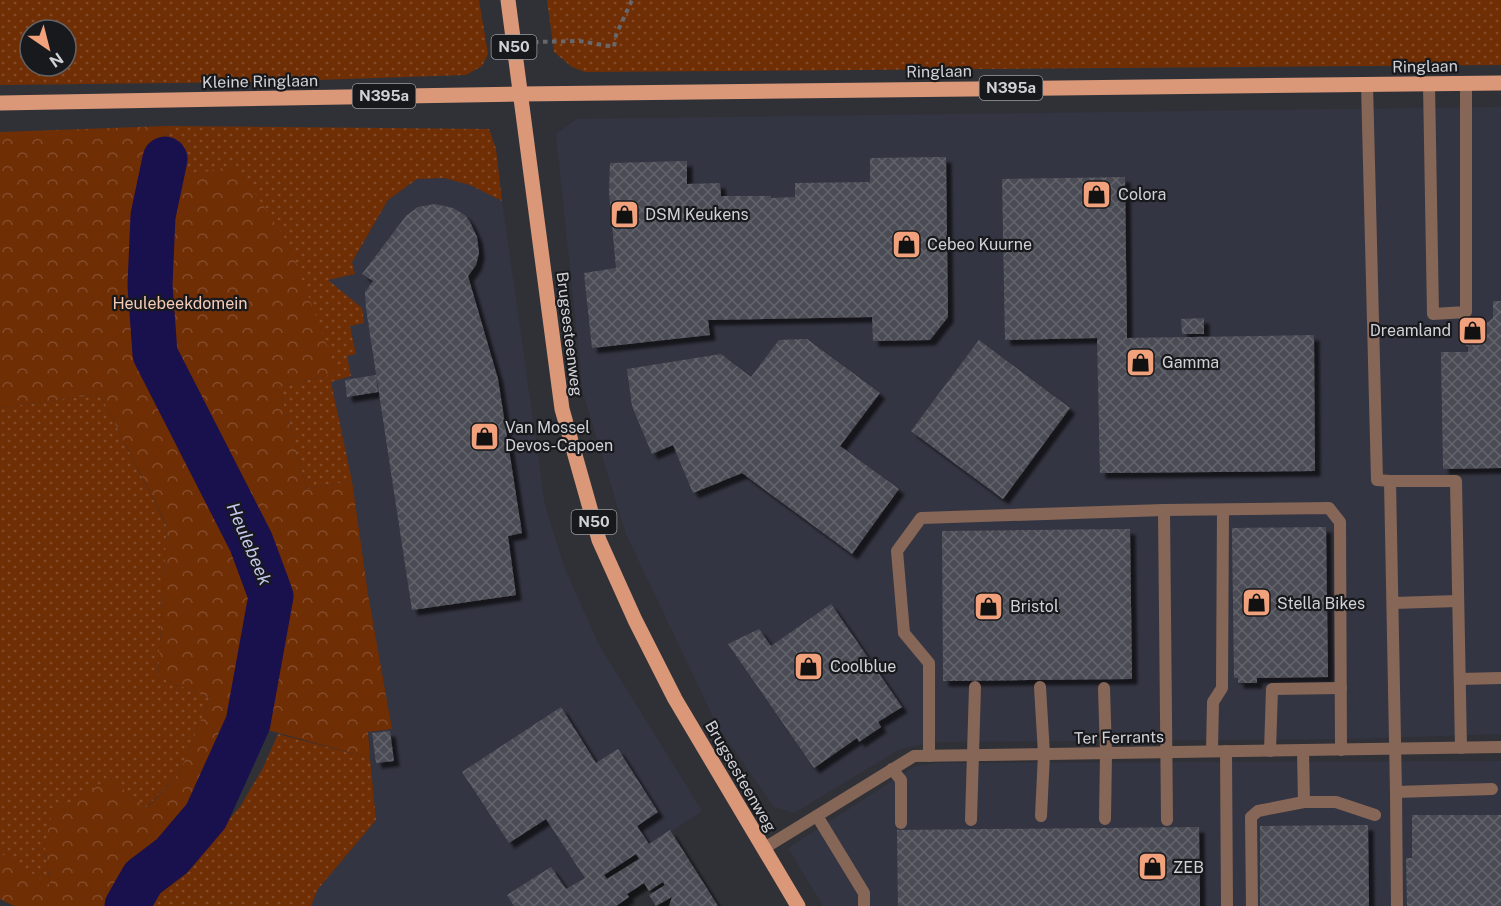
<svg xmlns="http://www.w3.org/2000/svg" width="1501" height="906" viewBox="0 0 1501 906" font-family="'Public Sans',sans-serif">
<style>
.built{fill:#343542}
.grass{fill:url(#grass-dots);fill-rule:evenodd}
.forest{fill:url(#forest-crowns)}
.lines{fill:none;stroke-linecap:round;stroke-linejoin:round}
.river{stroke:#19104e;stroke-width:45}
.building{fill:url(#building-cross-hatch);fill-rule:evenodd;filter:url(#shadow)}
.path{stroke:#67686e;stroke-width:4;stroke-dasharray:4.5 4.5;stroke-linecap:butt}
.lane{stroke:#866657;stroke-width:12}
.street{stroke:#866657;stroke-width:12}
.primary{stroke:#da9879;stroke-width:15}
.labels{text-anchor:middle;stroke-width:4.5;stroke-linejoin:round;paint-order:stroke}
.shield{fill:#18191c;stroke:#9a9a9e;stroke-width:1.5}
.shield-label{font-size:15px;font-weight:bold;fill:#d1d1d6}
.street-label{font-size:16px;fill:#d1d1d6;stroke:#18191c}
.poi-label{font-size:16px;fill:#d1d1d6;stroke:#18191c;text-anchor:start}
.park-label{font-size:16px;fill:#f5cbb7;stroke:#18191c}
.water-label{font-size:18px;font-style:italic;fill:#c4c7ef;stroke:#18191c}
</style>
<defs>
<pattern id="grass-dots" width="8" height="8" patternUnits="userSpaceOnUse" patternTransform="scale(1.5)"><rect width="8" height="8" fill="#702e05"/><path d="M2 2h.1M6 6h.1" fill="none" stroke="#834b29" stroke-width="1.8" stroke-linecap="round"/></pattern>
<pattern id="forest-crowns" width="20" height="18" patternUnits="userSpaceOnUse" patternTransform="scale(1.5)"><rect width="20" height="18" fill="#702e05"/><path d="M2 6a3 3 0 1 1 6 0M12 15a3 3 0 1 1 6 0" fill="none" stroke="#834b29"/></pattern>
<pattern id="building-cross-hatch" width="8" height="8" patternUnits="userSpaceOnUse" patternTransform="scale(1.5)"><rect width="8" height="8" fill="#4b4c54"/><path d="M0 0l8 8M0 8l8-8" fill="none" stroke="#64656c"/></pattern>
<filter id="shadow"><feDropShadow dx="5.5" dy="5.5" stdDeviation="1.5" flood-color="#0009"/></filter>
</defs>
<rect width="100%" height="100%" fill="#303137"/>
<g class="built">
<polygon points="1501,107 1501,734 1350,739 933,742 900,749 794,813 774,807 718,727 626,534 583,393 556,134 577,119"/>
<polygon points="444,178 471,185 502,201 545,506 565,569 599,645 702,811 604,875 599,869 566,889 551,867 508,895 514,906 311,906 318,889 376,820 368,732 392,729 368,594 352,481 331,382 347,356 356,353 350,326 327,280 352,262 388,200 417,179"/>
<polygon points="1501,761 1501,906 823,906 788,848 914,767 935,763"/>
</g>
<g class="grass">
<path d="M0,0H479L488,54L482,66L466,75L256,82L0,85ZM30,30H66V66H30Z"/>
<polygon points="547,0 1501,0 1501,65 585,72 572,67 554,52"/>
<polygon points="166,126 489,129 496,149 502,201 470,185 444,178 417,179 388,200 352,262 355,274 328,280 362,308 364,323 350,326 356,354 347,356 351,376 331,382 352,481 307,489 279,387 337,373 168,181"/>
<polygon points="100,394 167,527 158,677 210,698 180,772 146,808 123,789 45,845 50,886 0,853 0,408"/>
<polygon points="278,734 370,758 376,820 318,889 311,906 145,906 184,869 240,807 263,768"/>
</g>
<polygon class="forest" points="166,126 168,180 236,165 289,244 337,373 279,387 307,489 352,481 368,594 392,729 368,732 370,758 249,725 203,806 184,835 148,854 106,906 14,906 0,899 0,853 50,885 45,845 52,812 109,780 123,789 147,808 180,772 210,698 158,677 167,526 100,394 0,408 0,132"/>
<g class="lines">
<polyline class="river" points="127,906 143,878 172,856 206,816 248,723 271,596 251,542 155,354 150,285 153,216 165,159"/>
</g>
<g class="building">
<polygon points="946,157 948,317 930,340 873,341 872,317 708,320 710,335 592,348 584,273 616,268 609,192 610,163 687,161 687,184 720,183 721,196 771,196 771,198 795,197 795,183 870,182 870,158"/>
<polygon points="1125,177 1127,338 1314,335 1315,471 1100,473 1097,338 1005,340 1002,179"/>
<polygon points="435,204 453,208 465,215 470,222 477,237 479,253 476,265 468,276 498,379 522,533 508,536 516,595 412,610 366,308 365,292 373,281 362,274 406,216 418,207"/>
<polygon points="1493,301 1501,301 1501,468 1443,469 1441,352 1468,352 1468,347 1463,343 1460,335 1462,328 1468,322 1474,319 1485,324 1493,318"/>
<polygon points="1204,318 1204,334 1182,334 1181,319"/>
<polygon points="807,339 880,393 840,446 899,489 852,554 742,473 693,493 673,445 652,454 632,406 627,369 721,354 751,377 779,340"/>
<polygon points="979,340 1070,408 1003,499 911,431"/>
<polygon points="376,375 378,392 347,397 345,380"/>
<polygon points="1326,527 1328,677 1257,678 1257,683 1238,683 1238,678 1234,678 1232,528"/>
<polygon points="1130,529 1132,679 943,681 942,531"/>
<polygon points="831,604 902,707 878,722 881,727 859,742 857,738 814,768 728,644 759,629 771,646"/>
<path d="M561,707L596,763L618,749L658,812L637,826L649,844L670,830L718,906H669L672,897L656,906L649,895L665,885L663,882L649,891L644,883L627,894L629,897L616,906H514L507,895L551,867L566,889L585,878L546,819L509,843L462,772ZM636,854L639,859L607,879L604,875Z"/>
<polygon points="390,731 394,761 376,763 372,733"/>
<polygon points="1412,815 1501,815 1501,906 1407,906 1406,858 1412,858"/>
<polygon points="1368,825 1369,906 1260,906 1260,826"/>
<polygon points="1199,827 1200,906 898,906 897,830"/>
</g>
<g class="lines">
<polyline class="path" points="534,42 580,41 614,47 616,35 632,0"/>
<g class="lane">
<polyline points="1367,84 1377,480 1390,481"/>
<polyline points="1429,84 1433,314 1466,312 1466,83"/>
<polyline points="1164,510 1167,820"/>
<polyline points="1393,603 1458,601"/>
<polyline points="1460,679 1501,678"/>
<polyline points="1040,687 1044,754 1041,816"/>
<polyline points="1104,688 1106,753 1105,819"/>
<polyline points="1461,748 1456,481 1390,481 1396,792 1492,789"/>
<polyline points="1303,750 1304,802 1336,802 1375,815"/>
<polyline points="1212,751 1213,702 1222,688 1223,510"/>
<polyline points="1226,751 1227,906"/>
<polyline points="1270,751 1272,689 1341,688"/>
<polyline points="929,756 929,663 904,633 897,551 921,518 1164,510 1329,508 1340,522 1341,750"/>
<polyline points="892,769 901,780 901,823"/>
<polyline points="1396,792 1397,906"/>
<polyline points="817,816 864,893 864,906"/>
<polyline points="971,820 975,687"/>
<polyline points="1252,906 1251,817 1258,811 1304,802"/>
</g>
<polyline class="street" points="763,849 914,756 1501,747"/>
<g class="primary">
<polyline points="508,0 562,409 599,540 635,620 675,699 798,906"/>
<polyline points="0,103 520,94 1501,83"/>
</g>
</g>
<defs>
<symbol id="shop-square" viewBox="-11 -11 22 22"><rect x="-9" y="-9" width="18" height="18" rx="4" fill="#f1a17b" stroke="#18191c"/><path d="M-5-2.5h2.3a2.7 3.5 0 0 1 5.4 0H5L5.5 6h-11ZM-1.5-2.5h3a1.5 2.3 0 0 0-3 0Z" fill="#111"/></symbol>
</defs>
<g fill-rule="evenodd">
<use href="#shop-square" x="1080" y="178" width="33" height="33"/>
<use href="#shop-square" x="608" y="198" width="33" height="33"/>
<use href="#shop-square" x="890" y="228" width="33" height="33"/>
<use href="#shop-square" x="1456" y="314" width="33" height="33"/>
<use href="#shop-square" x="1124" y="346" width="33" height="33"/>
<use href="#shop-square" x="468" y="420" width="33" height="33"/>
<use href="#shop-square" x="1240" y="586" width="33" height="33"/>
<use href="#shop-square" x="972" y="590" width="33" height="33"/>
<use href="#shop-square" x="792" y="650" width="33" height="33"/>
<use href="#shop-square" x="1136" y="850" width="33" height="33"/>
</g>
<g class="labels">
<g class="shield">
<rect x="491.5" y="35" width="45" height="24" rx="4.5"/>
<rect x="979.5" y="76" width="63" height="24" rx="4.5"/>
<rect x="352.5" y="84" width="63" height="24" rx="4.5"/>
<rect x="571.5" y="510" width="45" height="24" rx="4.5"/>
</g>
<g class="shield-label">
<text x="514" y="52">N50</text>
<text x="1011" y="93">N395a</text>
<text x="384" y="101">N395a</text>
<text x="594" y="527">N50</text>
</g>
<g class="street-label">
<text transform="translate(1425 66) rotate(-1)" y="6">Ringlaan</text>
<text transform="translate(939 71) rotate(-1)" y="6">Ringlaan</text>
<text transform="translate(260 81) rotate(-1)" y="6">Kleine Ringlaan</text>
<text transform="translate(570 334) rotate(83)" y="6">Brugsesteenweg</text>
<text transform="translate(1119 737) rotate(-1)" y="6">Ter Ferrants</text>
<text transform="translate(741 776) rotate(60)" y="6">Brugsesteenweg</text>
</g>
<g class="poi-label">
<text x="1118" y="200">Colora</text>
<text x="645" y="220">DSM Keukens</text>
<text x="927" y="250">Cebeo Kuurne</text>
<text x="1451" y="336" text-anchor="end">Dreamland</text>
<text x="1162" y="368">Gamma</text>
<text x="505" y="433">Van Mossel<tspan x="505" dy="18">Devos-Capoen</tspan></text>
<text x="1277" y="609">Stella Bikes</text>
<text x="1010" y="612">Bristol</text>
<text x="830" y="672">Coolblue</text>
<text x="1173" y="873">ZEB</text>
</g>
<g class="park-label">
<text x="180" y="309">Heulebeekdomein</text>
</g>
<g class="water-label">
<text transform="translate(249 544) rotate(67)" y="6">Heulebeek</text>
</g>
</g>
<g transform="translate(48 48) rotate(145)"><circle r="28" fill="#18191c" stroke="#626366" stroke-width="1.5"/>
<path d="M0-4.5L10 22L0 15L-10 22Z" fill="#f1a17b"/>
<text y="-9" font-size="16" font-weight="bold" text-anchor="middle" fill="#d1d1d6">N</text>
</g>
</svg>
